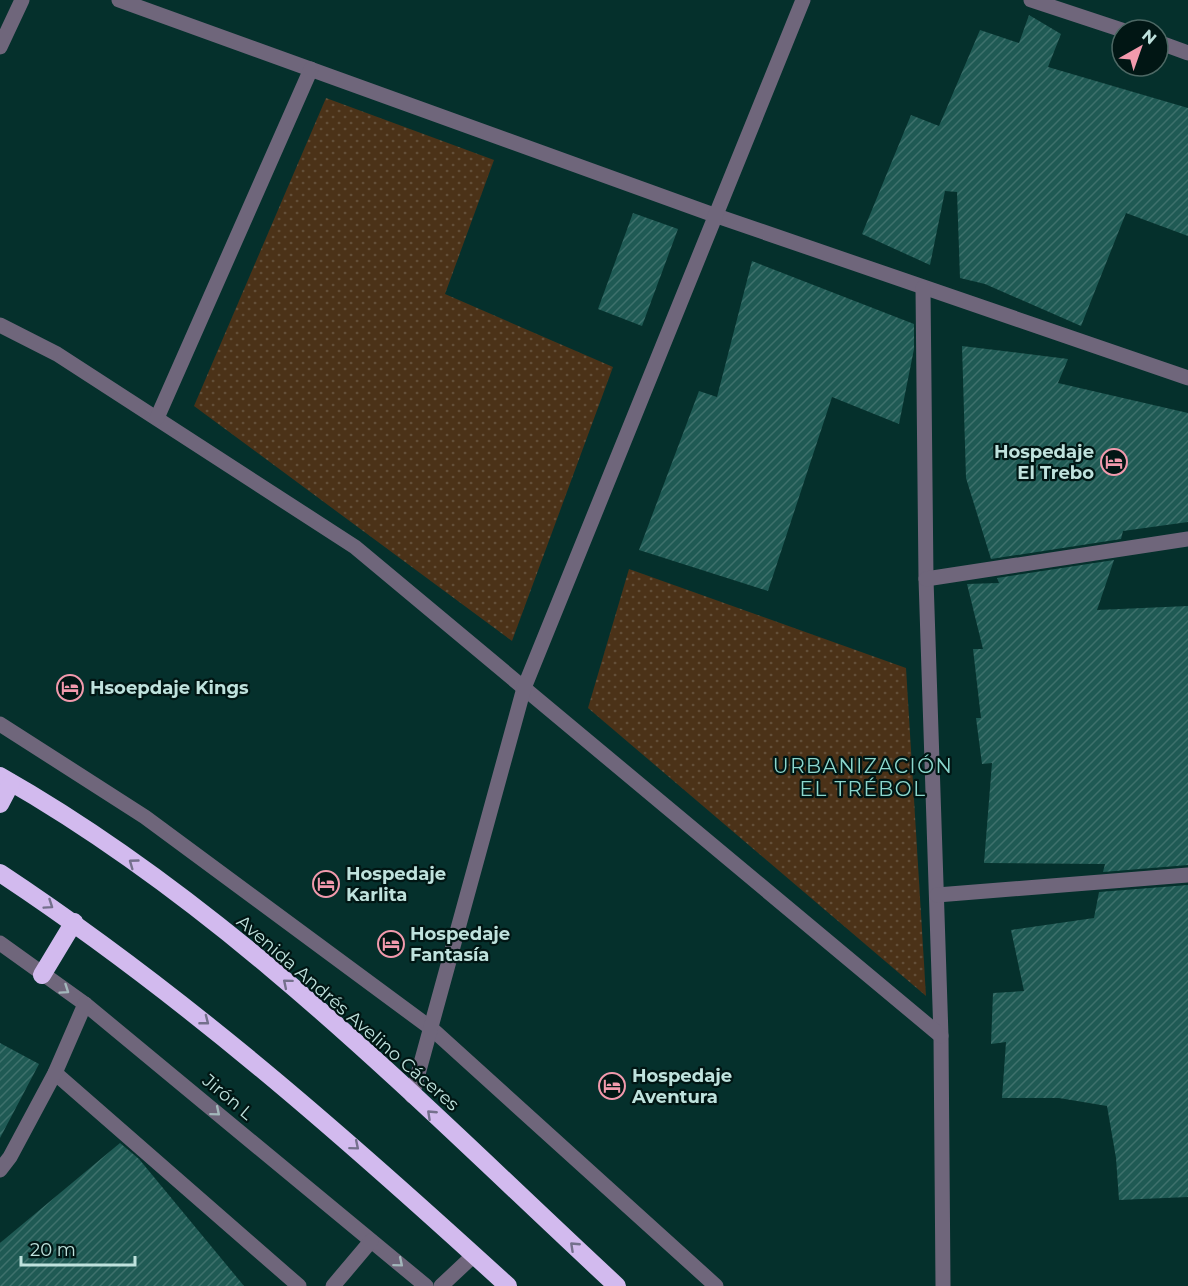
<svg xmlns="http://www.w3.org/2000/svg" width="1188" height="1286" viewBox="0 0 1188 1286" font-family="Montserrat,sans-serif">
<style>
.grass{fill:url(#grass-dots)}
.building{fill:url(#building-hatch)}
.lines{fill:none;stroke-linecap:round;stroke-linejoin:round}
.minor{stroke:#6f667b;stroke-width:15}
.highway{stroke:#d2baee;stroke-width:18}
.oneway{stroke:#74708c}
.oneway2{stroke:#a3b7bb}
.labels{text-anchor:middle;stroke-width:4.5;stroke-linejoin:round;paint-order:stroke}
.poi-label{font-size:18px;font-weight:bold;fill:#bfe2dd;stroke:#011614;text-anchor:start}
.street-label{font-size:18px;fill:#bfe2dd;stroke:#011614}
.neighbourhood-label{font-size:20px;letter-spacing:1.5px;fill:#8bd7cd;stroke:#011614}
</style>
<defs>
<pattern id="grass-dots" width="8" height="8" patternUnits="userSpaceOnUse" patternTransform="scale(1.5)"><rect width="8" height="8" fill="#4b3218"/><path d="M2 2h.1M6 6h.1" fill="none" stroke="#634f39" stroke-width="1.8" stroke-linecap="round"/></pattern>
<pattern id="building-hatch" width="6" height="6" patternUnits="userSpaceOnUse" patternTransform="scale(1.5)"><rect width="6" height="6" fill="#1f5a54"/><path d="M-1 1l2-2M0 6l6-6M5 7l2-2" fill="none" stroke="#3e716c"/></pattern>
</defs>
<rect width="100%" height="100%" fill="#05302c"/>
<g class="grass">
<polygon points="326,98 494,160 445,294 613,367 512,641 194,406"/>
<polygon points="629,569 906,668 926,996 588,708"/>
</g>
<g class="building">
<polygon points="1029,15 1061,34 1048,67 1188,108 1188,236 1126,213 1081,326 985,284 960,278 957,192 945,191 930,265 862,234 911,115 939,126 980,30 1019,43"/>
<polygon points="633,213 678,229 642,326 598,309"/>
<polygon points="752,261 914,324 914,349 899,424 832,397 768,591 639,550 699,391 717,397"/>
<polygon points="962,346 1068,359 1058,383 1188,413 1188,522 1123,531 1121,539 991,559 966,478"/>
<polygon points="1114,560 1097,610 1188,606 1188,865 1103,872 1105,864 984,863 992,763 982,764 976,718 981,718 973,649 983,649 967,584 999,583 997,578"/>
<polygon points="1188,885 1188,1197 1119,1200 1116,1158 1107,1106 1059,1098 1002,1098 1006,1042 991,1044 993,993 1024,991 1011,930 1094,918 1099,892"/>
<polygon points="0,1043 39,1064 0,1138"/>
<polygon points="120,1143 139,1159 244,1286 0,1286 0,1243"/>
</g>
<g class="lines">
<g class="minor">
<polyline points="119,0 714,215 1188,378"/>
<polyline points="1031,0 1122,30"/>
<polyline points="1158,42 1188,53"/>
<polyline points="0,47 22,0"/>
<polyline points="923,288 926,579 941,1036 943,1286"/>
<polyline points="0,325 57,354 355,547 941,1036"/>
<polyline points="157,418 311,69"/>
<polyline points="926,579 1188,539"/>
<polyline points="0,724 145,817 432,1029 716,1286"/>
<polyline points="937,895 1188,875"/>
<polyline points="0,943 85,1004 426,1286"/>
<polyline points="55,1073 299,1286"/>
<polyline points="412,1096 524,688 803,0"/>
<polyline points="0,1170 10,1157 55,1073 85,1004"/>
<polyline points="333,1286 371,1241"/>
<polyline points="441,1286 474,1255"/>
</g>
<g class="highway">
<path d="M0,776C233,908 423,1106 617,1286"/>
<polyline points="0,804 11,783"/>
<path d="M0,873C183,994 346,1138 508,1286"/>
<polyline points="42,975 74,922"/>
</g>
</g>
<defs><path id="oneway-chevron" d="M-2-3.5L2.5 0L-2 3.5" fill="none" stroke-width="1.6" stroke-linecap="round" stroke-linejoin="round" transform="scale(1.5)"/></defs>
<g class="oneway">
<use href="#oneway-chevron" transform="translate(133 863) rotate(-144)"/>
<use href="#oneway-chevron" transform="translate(49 905) rotate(34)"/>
<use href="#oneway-chevron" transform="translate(287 983) rotate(-140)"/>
<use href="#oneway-chevron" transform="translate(205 1021) rotate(38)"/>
<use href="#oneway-chevron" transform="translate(431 1114) rotate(-137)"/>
<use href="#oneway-chevron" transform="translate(355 1146) rotate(40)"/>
<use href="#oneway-chevron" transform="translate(574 1246) rotate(-137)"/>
</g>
<g class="oneway2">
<use href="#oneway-chevron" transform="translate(65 990) rotate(34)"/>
<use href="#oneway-chevron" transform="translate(216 1112) rotate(40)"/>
<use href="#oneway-chevron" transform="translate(399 1263) rotate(40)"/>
</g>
<defs>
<symbol id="hotel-ring" viewBox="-11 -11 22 22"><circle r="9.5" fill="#011614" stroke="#f29aad" stroke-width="1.5"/><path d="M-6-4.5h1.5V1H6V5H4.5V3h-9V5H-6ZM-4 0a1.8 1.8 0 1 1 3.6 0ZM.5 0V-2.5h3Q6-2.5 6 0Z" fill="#f29aad"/></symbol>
</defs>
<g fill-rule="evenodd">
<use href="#hotel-ring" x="1099" y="447" width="30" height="30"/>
<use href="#hotel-ring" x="55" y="673" width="30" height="30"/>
<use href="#hotel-ring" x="311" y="869" width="30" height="30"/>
<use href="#hotel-ring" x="376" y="929" width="30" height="30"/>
<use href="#hotel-ring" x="597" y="1071" width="30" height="30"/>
</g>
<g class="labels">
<g class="poi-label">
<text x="1094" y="458" text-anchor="end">Hospedaje<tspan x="1094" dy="21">El Trebo</tspan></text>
<text x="90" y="694">Hsoepdaje Kings</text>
<text x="346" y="880">Hospedaje<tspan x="346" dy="21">Karlita</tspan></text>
<text x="410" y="940">Hospedaje<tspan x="410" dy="21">Fantasía</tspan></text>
<text x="632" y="1082">Hospedaje<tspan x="632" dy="21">Aventura</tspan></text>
</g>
<g class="street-label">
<text transform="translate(348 1013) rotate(41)" y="6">Avenida Andrés Avelino Cáceres</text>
<text transform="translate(228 1097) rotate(40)" y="6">Jirón L</text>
</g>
<g class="neighbourhood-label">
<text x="863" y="773">URBANIZACIÓN<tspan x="863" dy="23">EL TRÉBOL</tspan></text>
</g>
</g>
<g transform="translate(1140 48) rotate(40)"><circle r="28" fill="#011614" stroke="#4d6864" stroke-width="1.5"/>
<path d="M0-4.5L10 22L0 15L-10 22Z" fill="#f29aad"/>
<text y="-9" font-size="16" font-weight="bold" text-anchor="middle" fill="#bfe2dd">N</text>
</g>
<path d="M21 1256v9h114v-9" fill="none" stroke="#bfe2dd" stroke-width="3"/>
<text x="30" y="1256" font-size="18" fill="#bfe2dd" stroke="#011614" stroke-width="4.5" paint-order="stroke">20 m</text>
</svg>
